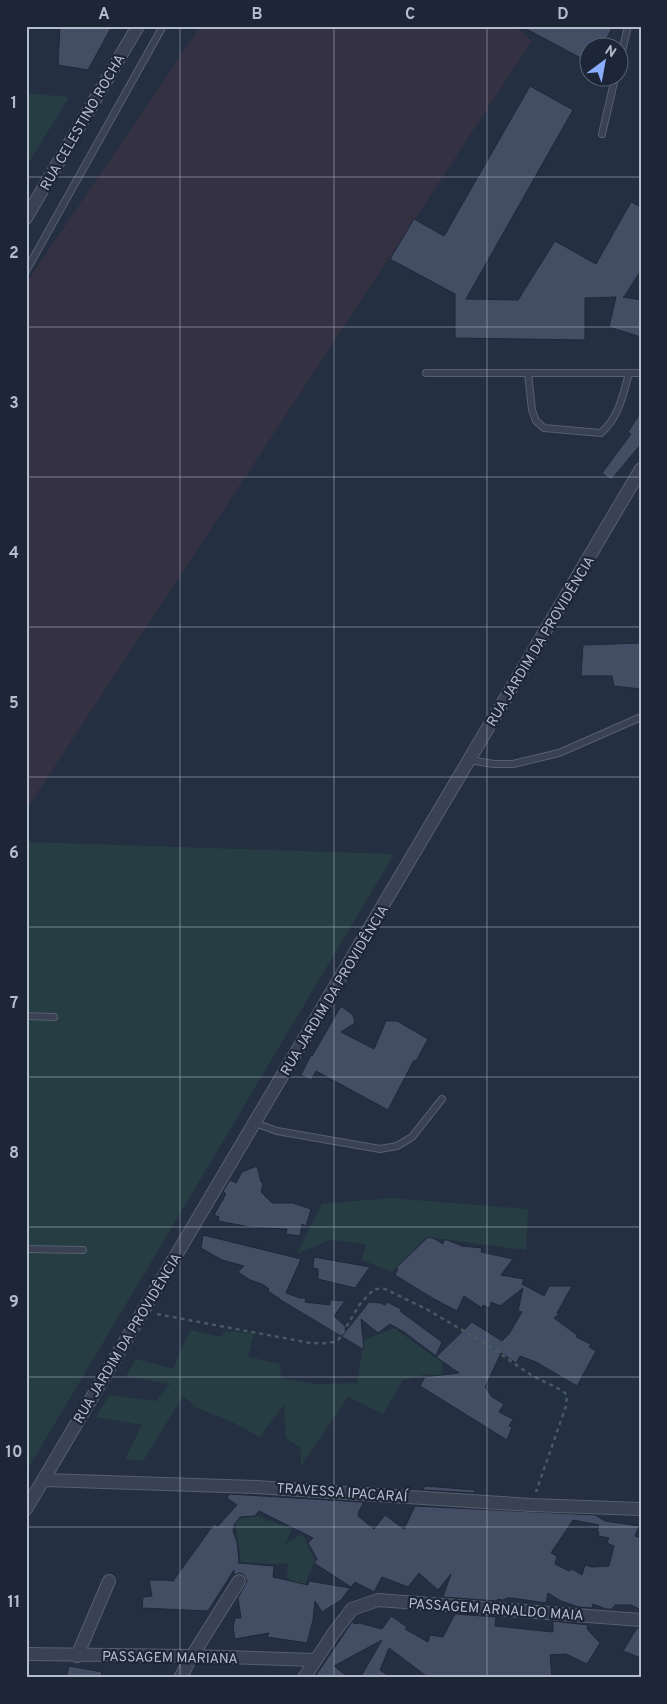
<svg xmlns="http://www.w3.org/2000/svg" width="667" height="1704" viewBox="0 0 667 1704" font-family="Overpass,sans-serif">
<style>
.medical{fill:#343142}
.green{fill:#263e43}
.building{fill:#434e64;stroke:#1f2839;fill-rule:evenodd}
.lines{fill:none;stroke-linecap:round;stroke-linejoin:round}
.service-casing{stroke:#565f6f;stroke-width:8}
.minor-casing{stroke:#565f6f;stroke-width:14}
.path{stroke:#455b60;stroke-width:2.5;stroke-dasharray:4 4;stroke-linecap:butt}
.service{stroke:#394152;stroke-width:6}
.minor{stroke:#394152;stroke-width:12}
.grid{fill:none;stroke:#b5bccc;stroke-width:1;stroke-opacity:0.55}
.labels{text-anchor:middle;stroke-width:4.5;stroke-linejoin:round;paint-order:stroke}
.street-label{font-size:14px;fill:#b5bccc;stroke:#1d2637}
.neatline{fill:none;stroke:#b5bccc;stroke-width:2}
.grid-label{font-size:16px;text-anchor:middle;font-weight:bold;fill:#b5bccc}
</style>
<rect width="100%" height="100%" fill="#242f42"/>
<polygon class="medical" points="201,26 514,26 532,41 26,810 26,283"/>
<g class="green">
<polygon points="26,93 69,97 26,167"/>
<polygon points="26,842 394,854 26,1472"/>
<polygon points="390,1198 528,1209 526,1250 427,1237 392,1272 362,1260 366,1244 330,1240 297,1254 322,1204"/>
<polygon points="394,1328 443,1363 441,1379 427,1374 403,1380 383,1414 348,1397 301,1466 301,1448 286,1438 284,1405 260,1437 232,1422 197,1408 183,1396 143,1461 125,1459 142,1425 96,1417 109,1395 156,1401 170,1384 126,1376 136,1359 173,1369 190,1330 221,1337 225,1331 254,1333 248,1357 280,1364 281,1378 316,1384 357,1383 364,1340"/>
<polygon points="258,1516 292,1529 285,1544 302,1534 315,1560 304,1587 287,1578 288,1563 275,1564 241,1562 235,1519"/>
</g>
<g class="building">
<polygon points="60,26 112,26 88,70 58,65"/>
<polygon points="521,26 613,26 602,48 590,48 590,63"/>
<polygon points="530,86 573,110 466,299 518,300 555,241 596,264 631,202 641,207 641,270 624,297 623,297 641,300 641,337 609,327 616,297 585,298 585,340 455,338 455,294 390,259 414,219 444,236"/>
<polygon points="641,412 641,444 611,480 602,473 631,434 628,432"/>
<polygon points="641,643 641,689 614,686 612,676 581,676 583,645"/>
<polygon points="341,1006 353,1015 355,1023 341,1032 374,1049 386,1021 397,1021 428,1039 416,1061 414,1060 388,1110 316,1071 311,1080 301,1075 311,1055 312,1056"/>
<polygon points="257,1166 261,1182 263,1184 261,1192 272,1203 293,1203 311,1209 306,1226 302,1224 300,1236 286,1234 287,1229 250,1227 218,1221 219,1217 214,1215 226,1194 223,1191 230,1180 236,1183 242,1172"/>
<polygon points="203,1235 301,1259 286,1293 300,1298 306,1298 305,1302 330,1305 330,1300 345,1301 334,1316 346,1327 342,1336 369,1302 381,1303 385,1305 387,1302 401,1309 400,1311 442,1342 436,1356 404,1332 390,1324 378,1333 361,1319 364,1350 279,1299 280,1299 268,1291 269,1289 262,1284 250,1280 238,1272 244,1266 222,1260 201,1248"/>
<polygon points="428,1237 433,1238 443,1244 444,1240 447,1240 462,1246 482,1248 481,1252 513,1259 501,1275 524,1279 522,1284 544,1296 549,1286 572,1286 557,1313 559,1314 554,1318 577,1335 576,1337 591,1344 589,1347 596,1351 577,1386 536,1362 520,1356 516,1363 501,1353 485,1387 492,1397 504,1404 499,1412 513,1419 509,1426 512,1427 507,1440 420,1386 425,1377 459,1373 436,1357 472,1322 502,1341 509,1334 522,1312 518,1311 523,1288 500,1306 491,1302 490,1308 483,1305 482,1308 464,1296 457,1311 434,1299 395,1275 398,1269 396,1268"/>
<polygon points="314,1257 370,1267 355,1288 318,1279 318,1269 313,1268"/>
<polygon points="425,1486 475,1490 474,1493 423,1490"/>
<path d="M229,1494L362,1502L363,1504L358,1513L359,1514L358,1516L374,1529L385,1515L404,1529L415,1506L595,1515L605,1521L639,1526L635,1536L641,1538V1610L631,1605H615L612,1609H606L593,1604L592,1608L579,1607L561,1601L548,1593L546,1603L512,1598H506L504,1600L498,1599L497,1601L443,1597L451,1574L438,1590L419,1573L408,1587L382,1577L374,1592L355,1582L351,1587L314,1563L317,1559L308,1543L313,1538L259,1511L255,1516L240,1517L234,1525L233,1531L237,1542L239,1561L238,1563L274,1566L273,1577L308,1585L309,1581L350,1588L341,1600L322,1612L315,1601L313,1620L307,1643L267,1637L269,1633L235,1639L233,1627L235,1618H241L238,1598L247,1581L243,1574L239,1573L234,1575V1570L208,1611L142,1608L143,1597L152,1596L149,1580H165L173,1581L214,1524L218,1526L237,1505L227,1498ZM573,1520L599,1525L597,1531L599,1532L598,1536L609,1538L607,1543L614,1546L609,1566L592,1567L585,1565L582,1575L572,1569L569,1571L555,1564L557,1556L551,1553Z"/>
<polygon points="455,1614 496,1617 495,1626 553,1632 553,1621 588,1625 587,1629 600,1643 587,1664 566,1654 550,1655 552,1678 429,1678 389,1648 380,1670 391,1678 360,1678 382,1640 334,1666 349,1678 314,1678 352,1622 356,1624 359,1623 382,1629 391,1616 407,1627 405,1629 428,1642 430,1635 443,1637"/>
<polygon points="637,1628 641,1628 641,1658 623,1651"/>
<polygon points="69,1666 102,1672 101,1678 66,1678"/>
</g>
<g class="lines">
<defs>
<g id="service">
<polyline points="620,60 628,26"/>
<polyline points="602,134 615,78"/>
<polyline points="26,271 163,26"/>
<polyline points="426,373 641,373"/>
<path d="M528,373L532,410L536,421L544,428L601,433C619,417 623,395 629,373"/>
<polyline points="469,760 494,764 513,764 559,753 641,717"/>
<polyline points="26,1016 54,1017"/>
<polyline points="255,1123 277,1131 380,1149 397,1146 412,1137 442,1099"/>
<polyline points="26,1249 83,1250"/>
</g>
<g id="minor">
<polyline points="26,218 138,26"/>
<polyline points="44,1480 256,1487 531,1505 641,1509"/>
<polyline points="26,1509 641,469"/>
<polyline points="26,1654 192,1656 315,1660"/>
<polyline points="77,1656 109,1581"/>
<polyline points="180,1678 192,1656 239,1581"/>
<polyline points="304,1678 333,1634 352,1609 378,1600 641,1620"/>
</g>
</defs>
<use href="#service" class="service-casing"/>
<use href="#minor" class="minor-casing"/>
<path class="path" d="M157,1314L310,1343C320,1343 331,1345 339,1339L360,1304L374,1289H385L428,1310L486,1344L531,1375L563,1391L567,1395L566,1406L536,1492"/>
<use href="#service" class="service"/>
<use href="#minor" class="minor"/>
</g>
<path class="grid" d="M180,26V1678M334,26V1678M487,26V1678M26,177H641M26,327H641M26,477H641M26,627H641M26,777H641M26,927H641M26,1077H641M26,1227H641M26,1377H641M26,1527H641"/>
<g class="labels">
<g class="street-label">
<text transform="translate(82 122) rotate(-60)" y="5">RUA CELESTINO ROCHA</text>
<text transform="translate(540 641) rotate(-59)" y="5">RUA JARDIM DA PROVIDÊNCIA</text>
<text transform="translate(334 990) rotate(-59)" y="5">RUA JARDIM DA PROVIDÊNCIA</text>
<text transform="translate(127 1338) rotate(-59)" y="5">RUA JARDIM DA PROVIDÊNCIA</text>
<text transform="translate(342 1492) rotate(4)" y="5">TRAVESSA IPACARAÍ</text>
<text transform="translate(496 1609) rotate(4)" y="5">PASSAGEM ARNALDO MAIA</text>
<text transform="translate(170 1657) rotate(1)" y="5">PASSAGEM MARIANA</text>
</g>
</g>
<rect width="667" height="1704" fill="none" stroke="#1d2637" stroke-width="55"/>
<g transform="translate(604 62) rotate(32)"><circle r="24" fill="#1d2637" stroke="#5a6273"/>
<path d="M0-4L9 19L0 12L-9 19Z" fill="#89aefd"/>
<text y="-8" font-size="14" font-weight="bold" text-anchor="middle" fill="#b5bccc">N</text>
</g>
<rect x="28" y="28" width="612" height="1648" class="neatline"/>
<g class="grid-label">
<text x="104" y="19">A</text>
<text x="257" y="19">B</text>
<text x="410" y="19">C</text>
<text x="563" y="19">D</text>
<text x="14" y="108">1</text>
<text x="14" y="258">2</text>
<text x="14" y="408">3</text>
<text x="14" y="558">4</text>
<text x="14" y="708">5</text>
<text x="14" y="858">6</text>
<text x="14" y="1008">7</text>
<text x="14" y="1158">8</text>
<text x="14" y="1307">9</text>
<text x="14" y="1457">10</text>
<text x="14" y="1607">11</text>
</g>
</svg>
